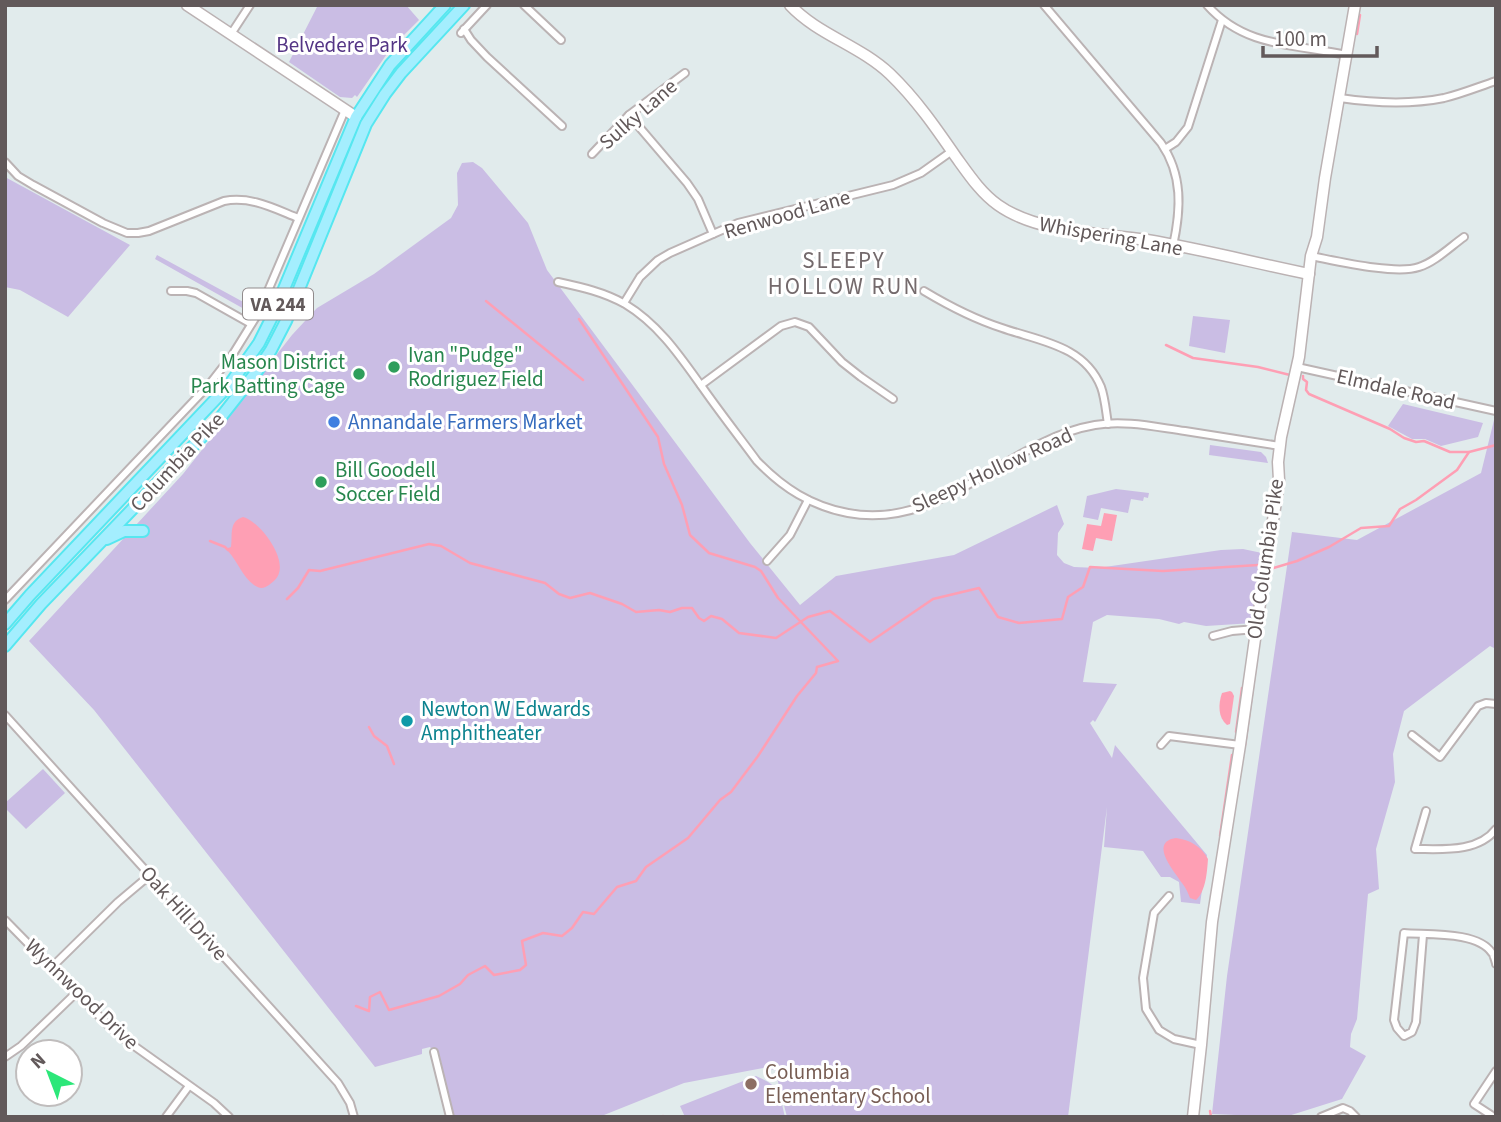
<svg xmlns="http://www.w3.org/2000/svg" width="1501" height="1122" viewBox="0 0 1501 1122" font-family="'Source Sans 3',sans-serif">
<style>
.green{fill:#cabde4}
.water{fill:#fe9fb4}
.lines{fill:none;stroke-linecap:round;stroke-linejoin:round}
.stream{stroke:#fe9fb4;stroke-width:2.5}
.street-casing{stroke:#bbb3b4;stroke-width:10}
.secondary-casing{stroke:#bbb2b3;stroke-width:13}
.primary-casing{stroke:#56e7f0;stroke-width:14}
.street{stroke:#fff;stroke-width:6}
.secondary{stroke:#fff;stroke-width:10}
.primary{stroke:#a4eefe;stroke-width:10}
.leisure-dot{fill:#2e9e5b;stroke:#fff;stroke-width:2.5}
.shop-dot{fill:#3f7fe0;stroke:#fff;stroke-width:2.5}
.culture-dot{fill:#0f9aa8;stroke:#fff;stroke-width:2.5}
.education-dot{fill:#8d6e63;stroke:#fff;stroke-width:2.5}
.labels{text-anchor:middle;stroke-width:6;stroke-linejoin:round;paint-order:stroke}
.shield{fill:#fff;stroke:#918b8c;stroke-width:2}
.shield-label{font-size:19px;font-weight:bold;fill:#62595a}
.park-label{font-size:21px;fill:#543585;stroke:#fff}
.street-label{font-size:21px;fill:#62595a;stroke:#fff}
.leisure-label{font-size:21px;fill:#27864d;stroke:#fff;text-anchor:start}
.shop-label{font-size:21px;fill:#366cbe;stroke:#fff;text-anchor:start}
.culture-label{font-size:21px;fill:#0d838f;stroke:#fff;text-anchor:start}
.education-label{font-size:21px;fill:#785e54;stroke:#fff;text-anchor:start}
.neighbourhood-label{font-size:23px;letter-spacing:2px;fill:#746a6c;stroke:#fff}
</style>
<rect width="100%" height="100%" fill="#e1ebec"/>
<g class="green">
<polygon points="318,5 406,5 419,20 391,48 357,97 355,95 352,98 340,97 289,62"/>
<polygon points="473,162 482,168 528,223 547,270 750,543 800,605 836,576 954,555 1057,505 1064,524 1058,533 1057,555 1064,563 1074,567 1098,568 1221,550 1243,549 1262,553 1258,565 1260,579 1253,623 1206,626 1184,622 1179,624 1159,619 1107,615 1093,622 1083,682 1117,684 1095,722 1093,720 1090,723 1112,758 1115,745 1207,855 1200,904 1181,902 1179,882 1170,877 1161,877 1143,851 1104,847 1107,807 1068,1117 787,1117 775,1070 763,1068 684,1083 599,1117 449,1117 441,1061 430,1047 422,1049 422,1054 375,1067 94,710 29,641 183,474 292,335 317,308 374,274 451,218 458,205 457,173 462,163"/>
<polygon points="5,177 130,245 68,317 20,290 5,287"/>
<polygon points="157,255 247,304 255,304 260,300 253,314 155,259"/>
<polygon points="1193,316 1230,320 1225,353 1189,346"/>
<polygon points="1403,404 1483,423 1478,437 1441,446 1425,439 1412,439 1388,426"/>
<polygon points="1494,420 1496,420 1496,649 1490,646 1404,711 1393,754 1395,782 1376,849 1379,889 1368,894 1357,1019 1351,1034 1350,1047 1366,1056 1342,1099 1285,1117 1212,1114 1227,976 1292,532 1357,540 1481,473"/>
<polygon points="1210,445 1261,452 1266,457 1268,463 1209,455"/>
<polygon points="1116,489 1149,493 1148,498 1144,497 1143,501 1131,499 1128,513 1101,508 1098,520 1083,517 1087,496"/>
<polygon points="43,769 65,793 26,829 5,808 5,803"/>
<path d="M756,1076C781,1087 779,1091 785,1117H685L680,1106Z"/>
</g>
<g class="water">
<polygon points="1104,513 1117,515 1112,541 1096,538 1093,551 1082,549 1087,524 1101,526"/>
<path d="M243,517C259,521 285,555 279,573C278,578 273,582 269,585C263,589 260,589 254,585C242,576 238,562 228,551V548L231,547C233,535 228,522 243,517Z"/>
<path d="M1230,691L1232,692L1234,696L1230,724L1227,725C1218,718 1218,704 1222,693Z"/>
<path d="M1176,838C1190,840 1201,846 1208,859C1207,872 1206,891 1196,900L1190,898C1188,893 1186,888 1182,883C1175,872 1148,842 1176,838Z"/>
</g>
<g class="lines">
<g class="stream">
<polyline points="1357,34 1360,15"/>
<polyline points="486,301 583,380"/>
<polyline points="1166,345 1193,358 1258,367 1290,375"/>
<polyline points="1303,376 1303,379 1307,382 1306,390 1309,394 1390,429 1404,438 1416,442 1424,441 1450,452 1469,452 1496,445"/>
<polyline points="210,541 225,547 228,550"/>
<polyline points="1270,569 1297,561 1329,547 1361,528 1389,526 1400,509 1416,500 1457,470 1469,452"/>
<polyline points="287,599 298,588 309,570 320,571 429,544 441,546 470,563 545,583 559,594 570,598 590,593 622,604 636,612 659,610 670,612 682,608 692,608 699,618 704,621 711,616 722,619 739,633 776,638 808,617 830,611 870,642 933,599 979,588 998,617 1019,623 1062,619 1068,597 1083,587 1090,567 1163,571 1258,565"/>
<polyline points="369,727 374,736 387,746 394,764"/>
<polyline points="1236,732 1242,688"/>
<polyline points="1245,745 1256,665"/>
<polyline points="1220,836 1232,755"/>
<polyline points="356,1006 369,1011 370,997 380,992 389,1010 439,996 460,984 468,975 485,966 494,975 520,970 526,965 522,941 543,933 562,936 572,928 583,912 594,914 617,887 636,881 646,867 688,838 720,800 731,792 758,756 797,696 816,673 817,667 838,661 778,598 761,571 755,567 709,553 690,535 682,505 664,464 658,437 579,319"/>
<polyline points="1210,1111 1211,1117"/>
<polyline points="662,1117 663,1116"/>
</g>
<defs>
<g id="street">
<polyline points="524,5 561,40"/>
<path d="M1044,5L1161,143C1183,175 1181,209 1173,246"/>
<path d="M1207,5C1245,48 1295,44 1347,55"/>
<polyline points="464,29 471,40 487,57 562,126"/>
<polyline points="461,33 487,5"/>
<polyline points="231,34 250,5"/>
<path d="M1340,98C1374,103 1409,105 1444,98C1461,94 1478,87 1496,81"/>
<polyline points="629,115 687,183 698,199 713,234"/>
<polyline points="1165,149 1176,142 1188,127 1222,20"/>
<polyline points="592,154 629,115 685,73"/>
<path d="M5,162L18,176L33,185L103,223L127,233H138L149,231L224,201C251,196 273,208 298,218"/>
<path d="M1311,256C1337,261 1395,275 1419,267C1435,262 1450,247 1464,237"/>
<path d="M558,282C581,287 604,292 625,304C660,325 682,359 705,391C722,415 740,438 757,461C783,488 811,506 848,513C943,531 1007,440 1095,425C1125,420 1155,427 1185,431C1217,436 1248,441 1280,446"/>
<polyline points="171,291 187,291 196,293 251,324"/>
<path d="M924,291C949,306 974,319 1002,328C1039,341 1084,345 1101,387C1105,398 1106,412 1108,424"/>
<polyline points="624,303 640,277 658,260 670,253 738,223 893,185 921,173 952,151"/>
<polyline points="1297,367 1496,411"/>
<polyline points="701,385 781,326 795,322 809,327 842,362 861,377 893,399"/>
<polyline points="767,561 790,535 808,500"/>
<polyline points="5,600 208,386 233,354 259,312 345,110"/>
<polyline points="1213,636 1232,631 1256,629"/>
<polyline points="5,715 338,1083 350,1103 354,1117"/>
<polyline points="1412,735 1440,757 1478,706 1486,703 1496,704"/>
<polyline points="1161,745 1169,736 1240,745"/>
<path d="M1426,811L1415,849C1441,849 1478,853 1496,829"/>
<polyline points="1169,896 1154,913 1143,978 1146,1009 1159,1030 1174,1039 1201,1045"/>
<polyline points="5,920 107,1024 123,1038 214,1103 229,1117"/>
<path d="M1423,935L1416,1022L1412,1032L1404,1036L1397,1028L1394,1020L1404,933C1427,935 1478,931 1492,953C1493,953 1496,963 1496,964"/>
<polyline points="52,967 118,902 150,875"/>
<polyline points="434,1052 450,1117"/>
<polyline points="5,1057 21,1046 76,993"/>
<polyline points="1491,1115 1474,1104 1496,1071"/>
<polyline points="166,1117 189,1086"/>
<polyline points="1321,1117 1343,1108 1350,1111 1356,1117"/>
</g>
<g id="secondary">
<polyline points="187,5 356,117"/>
<path d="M790,5C818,35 859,45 890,74C916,99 936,128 956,157C969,175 981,193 998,205C1037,233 1101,233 1147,240C1201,249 1255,263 1309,274"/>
<polyline points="1193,1117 1201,1045 1212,922 1240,745 1265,568 1277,496 1279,480 1278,462 1281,437 1299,357 1311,256 1317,237 1325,178 1355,5"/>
</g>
<g id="primary">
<polyline points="107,539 124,531 143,531"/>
<polyline points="5,624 30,595 230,384 259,343 273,315 356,117 390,65 445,5"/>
<polyline points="5,646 41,604 221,417 257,371 271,350 286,321 366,124 385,94 401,73 464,5"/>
</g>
</defs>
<use href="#street" class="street-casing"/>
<use href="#secondary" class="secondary-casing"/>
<use href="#primary" class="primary-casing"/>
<use href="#street" class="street"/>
<use href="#secondary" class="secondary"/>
<use href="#primary" class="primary"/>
</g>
<g class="leisure-dot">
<circle cx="394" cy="367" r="7"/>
<circle cx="359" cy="374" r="7"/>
<circle cx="321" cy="482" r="7"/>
</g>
<circle class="shop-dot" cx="334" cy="422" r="7"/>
<circle class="culture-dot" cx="407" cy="721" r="7"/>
<circle class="education-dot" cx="751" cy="1084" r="7"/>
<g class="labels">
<rect class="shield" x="243" y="288.5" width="70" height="31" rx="5"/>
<g class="shield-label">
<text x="278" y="311">VA 244</text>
</g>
<g class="park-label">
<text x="342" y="52">Belvedere Park</text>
</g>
<g class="street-label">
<text transform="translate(638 114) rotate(-41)" y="7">Sulky Lane</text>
<text transform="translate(787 214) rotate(-16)" y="7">Renwood Lane</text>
<text transform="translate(1111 236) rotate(10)" y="7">Whispering Lane</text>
<text transform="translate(1396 389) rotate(13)" y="7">Elmdale Road</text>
<text transform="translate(177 462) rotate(-47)" y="7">Columbia Pike</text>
<text transform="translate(992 470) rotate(-25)" y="7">Sleepy Hollow Road</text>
<text transform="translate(1265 559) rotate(-82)" y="7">Old Columbia Pike</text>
<text transform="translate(184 913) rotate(48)" y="7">Oak Hill Drive</text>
<text transform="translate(82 994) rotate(44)" y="7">Wynnwood Drive</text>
</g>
<g class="leisure-label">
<text x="408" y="362">Ivan "Pudge"<tspan x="408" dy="24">Rodriguez Field</tspan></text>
<text x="345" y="369" text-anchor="end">Mason District<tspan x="345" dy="24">Park Batting Cage</tspan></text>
<text x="335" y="477">Bill Goodell<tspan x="335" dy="24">Soccer Field</tspan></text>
</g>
<g class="shop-label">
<text x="348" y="429">Annandale Farmers Market</text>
</g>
<g class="culture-label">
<text x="421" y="716">Newton W Edwards<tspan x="421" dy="24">Amphitheater</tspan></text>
</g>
<g class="education-label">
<text x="765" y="1079">Columbia<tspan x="765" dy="24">Elementary School</tspan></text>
</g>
<g class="neighbourhood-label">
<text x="844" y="268">SLEEPY<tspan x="844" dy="26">HOLLOW RUN</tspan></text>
</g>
</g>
<rect width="1501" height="1122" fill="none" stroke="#62595a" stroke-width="14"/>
<g transform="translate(49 1073) rotate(318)"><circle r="33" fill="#ffffff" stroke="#c0bdbd" stroke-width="2"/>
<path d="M0-5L12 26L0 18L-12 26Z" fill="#2ce779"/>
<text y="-10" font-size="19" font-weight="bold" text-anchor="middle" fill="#62595a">N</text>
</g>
<path d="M1263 46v10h114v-10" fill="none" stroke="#62595a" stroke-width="3.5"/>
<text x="1274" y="46" font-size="21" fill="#62595a" stroke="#ffffff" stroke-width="5" paint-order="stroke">100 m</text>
</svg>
